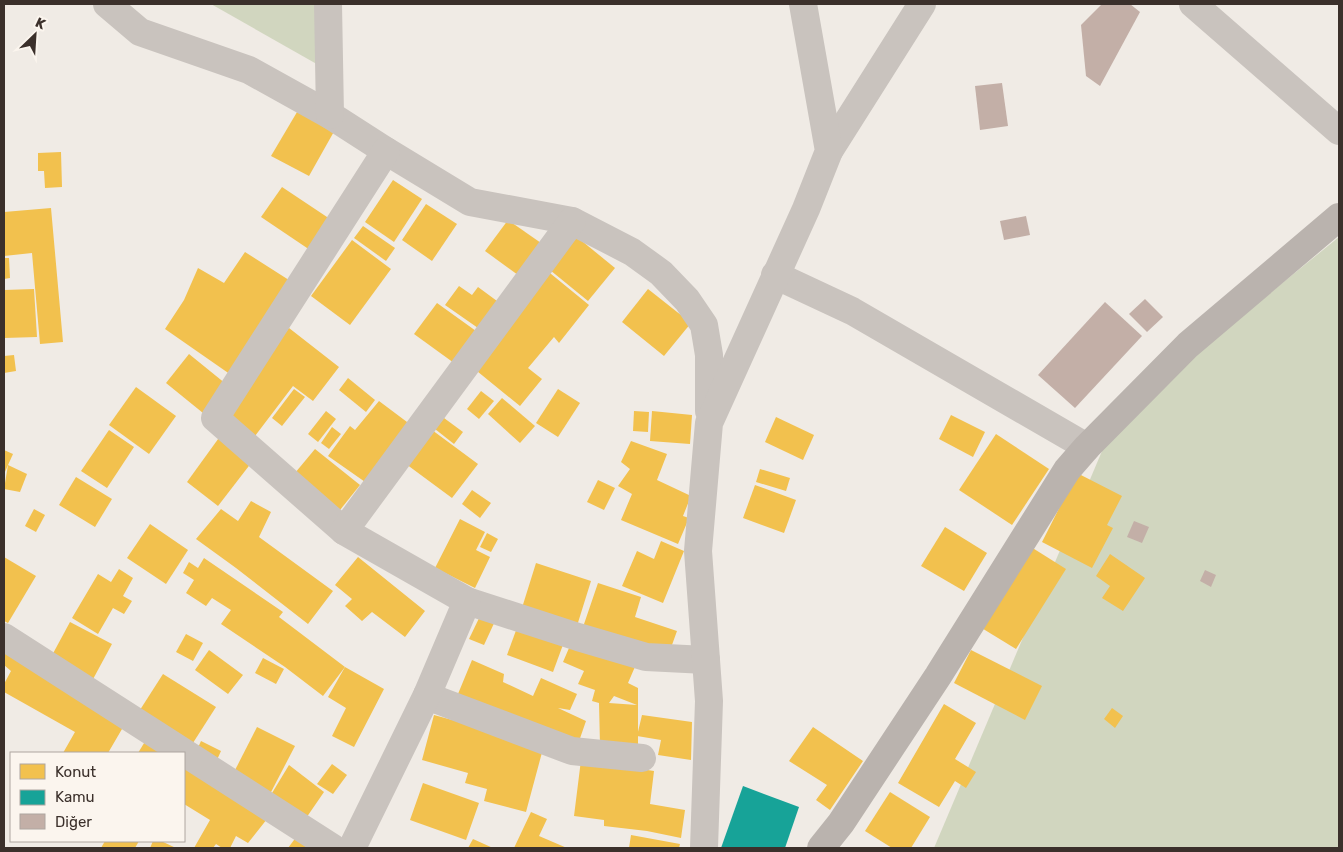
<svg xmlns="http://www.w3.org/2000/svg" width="1343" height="852" viewBox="0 0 1343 852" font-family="Rubik,sans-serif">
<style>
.green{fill:#d1d6bf}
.homes{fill:#f2c14e;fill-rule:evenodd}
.public{fill:#17a398}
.building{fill:#c3afa7}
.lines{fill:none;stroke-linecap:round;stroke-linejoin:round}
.street{stroke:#c9c3be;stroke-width:28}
.secondary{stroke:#bab3ae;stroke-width:28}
</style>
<rect width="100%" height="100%" fill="#f0ebe5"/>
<g class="green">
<polygon points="211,4 328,4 329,71"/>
<polygon points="1339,237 1339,848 934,848 1116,418"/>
</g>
<g class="homes">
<polygon points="300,107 336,128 309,176 271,156"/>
<polygon points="61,152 62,187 45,188 44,171 38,171 38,153"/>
<polygon points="393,180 422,199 394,242 365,222"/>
<polygon points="282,187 330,219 310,250 261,217"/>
<polygon points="426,204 457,224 432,261 402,240"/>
<polygon points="51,208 63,342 40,344 32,253 4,256 4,212"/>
<polygon points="508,220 541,243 518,275 485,251"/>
<polygon points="363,226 395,248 386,261 354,238"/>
<polygon points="577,237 615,268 588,301 550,270"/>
<polygon points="352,240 391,269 350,325 311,296"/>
<polygon points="245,252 292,282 234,377 165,329 184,300 198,268 224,283"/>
<polygon points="4,258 9,258 10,278 4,279"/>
<polygon points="545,269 589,305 559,343 554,337 528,368 542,379 520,406 472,367"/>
<polygon points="459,286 472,295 478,287 497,301 478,328 445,305"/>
<polygon points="34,289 37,337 4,338 4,290"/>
<polygon points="648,289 691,323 664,356 622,322"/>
<polygon points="437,303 476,331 454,363 414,334"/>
<polygon points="289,328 339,367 313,401 293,386 255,436 224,413"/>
<polygon points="189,354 226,384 203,413 166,383"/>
<polygon points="14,355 16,371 4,373 4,356"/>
<polygon points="348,378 375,400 366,412 339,390"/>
<polygon points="136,387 176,416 149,454 109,425"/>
<polygon points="294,389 305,397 282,426 272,418"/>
<polygon points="558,389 580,403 558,437 536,423"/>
<polygon points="481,391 494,401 479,419 467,409"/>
<polygon points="502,398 535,426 520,443 488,414"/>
<polygon points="379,401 411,425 368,484 328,456 350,426 355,430"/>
<polygon points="326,411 336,419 318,442 308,434"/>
<polygon points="634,411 649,412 648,432 633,431"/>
<polygon points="652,411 692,415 690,444 650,441"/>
<polygon points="951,415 985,432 973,457 939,439"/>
<polygon points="776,417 814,435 803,460 765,442"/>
<polygon points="444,418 463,432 454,444 435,429"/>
<polygon points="332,427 341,434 329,449 321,443"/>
<polygon points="109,430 134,447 107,488 81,471"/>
<polygon points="432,430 478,464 452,498 406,464"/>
<polygon points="996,434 1049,469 1012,525 959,490"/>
<polygon points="221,435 255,458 218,506 187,482"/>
<polygon points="631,441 667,454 657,480 691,496 683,516 689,518 678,544 621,520 632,494 618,486 630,469 621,462"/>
<polygon points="315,449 360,485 340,510 295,473"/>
<polygon points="4,450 13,454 4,474"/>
<polygon points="8,465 27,474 20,492 4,489"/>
<polygon points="760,469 790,478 786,491 756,482"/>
<polygon points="1077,473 1122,496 1107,525 1113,528 1092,568 1042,542"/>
<polygon points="76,477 112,499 95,527 59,505"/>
<polygon points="598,480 615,488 604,510 587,502"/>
<polygon points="755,485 796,500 784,533 743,518"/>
<polygon points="472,490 491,503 480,518 462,504"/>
<polygon points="251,501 271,512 259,537 333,591 308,624 236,568 196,539 221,509 238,521"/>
<polygon points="34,509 45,515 36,532 25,526"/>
<polygon points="460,519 485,532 476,550 490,557 475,588 435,568"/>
<polygon points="150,524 188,550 166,584 127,558"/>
<polygon points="945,527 987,553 964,591 921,566"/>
<polygon points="487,533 498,539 491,552 480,547"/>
<polygon points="661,541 684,551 663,603 622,586 637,551 654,559"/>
<polygon points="1031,547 1066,569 1016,649 980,627"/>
<polygon points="1110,554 1145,578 1123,611 1102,598 1110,586 1096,576"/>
<polygon points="4,557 36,576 8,623 4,621"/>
<polygon points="358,557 425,611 405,637 372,612 362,621 345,606 352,599 335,585"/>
<polygon points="204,558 283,612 279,617 345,667 323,696 285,667 221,624 231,610 212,598 206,606 186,593 194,580 183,573 189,562 198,568"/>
<polygon points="536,563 591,581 576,629 521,611"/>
<polygon points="119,569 133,578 123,596 132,601 124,614 113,608 98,634 72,618 98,574 111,582"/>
<polygon points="598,583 641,597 635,617 677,631 668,656 583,627"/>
<polygon points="482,612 496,619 484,645 469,639"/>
<polygon points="70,622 112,644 92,681 50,659"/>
<polygon points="518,625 564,642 553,672 507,655"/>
<polygon points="186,634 203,643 193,661 176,652"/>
<path d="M572,641L637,662L628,683L638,688V749L600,745L599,703L592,701L595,690L578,684L584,671L563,662ZM614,696L637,705L609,703Z"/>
<polygon points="209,650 243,675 228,694 195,670"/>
<polygon points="971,650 1042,686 1025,720 954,683"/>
<polygon points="4,651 129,717 108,753 63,753 75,732 4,692 4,684 11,671 4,665"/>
<polygon points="263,658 284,669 276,684 255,673"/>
<polygon points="472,660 504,674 503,682 533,696 541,678 577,694 570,710 558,708 586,721 577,747 453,706"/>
<polygon points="345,667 384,689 354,747 332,736 346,708 328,697"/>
<polygon points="163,674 216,707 191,746 138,713"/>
<polygon points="944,704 976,723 955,759 976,772 966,788 955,781 939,807 898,783"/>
<polygon points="1112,708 1123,716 1115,728 1104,719"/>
<polygon points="434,715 544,745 526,812 484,801 487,789 465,783 468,773 422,760"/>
<polygon points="642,715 692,722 691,760 658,755 661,740 637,736"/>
<polygon points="257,727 295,746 270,794 232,776"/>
<polygon points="813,727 863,761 830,810 816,800 827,785 789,761"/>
<polygon points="149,735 177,753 138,753"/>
<polygon points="201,741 221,751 216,762 196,752"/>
<polygon points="581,760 654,771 650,804 685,810 681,838 647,831 604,826 604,820 574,816"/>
<polygon points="332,764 347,775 333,794 317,784"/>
<polygon points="289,765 324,792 302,824 269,798"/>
<polygon points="184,768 271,814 248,843 236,836 230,848 222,848 216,844 213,848 194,848 210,820 184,804"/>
<polygon points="423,783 479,803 466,840 410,820"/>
<polygon points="890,792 930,817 911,848 892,848 865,831"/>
<polygon points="531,812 547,819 539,836 567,848 514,848"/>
<polygon points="631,835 680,844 679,848 629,848"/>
<polygon points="297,836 314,848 288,848"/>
<polygon points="473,839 493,848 468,848"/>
<polygon points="105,841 139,841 135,848 101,848"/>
<polygon points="153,841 161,841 176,848 150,848"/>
</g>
<polygon class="public" points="743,786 799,807 785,848 721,848"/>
<g class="building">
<polygon points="1102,4 1130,4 1140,12 1100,86 1086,76 1081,25"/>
<polygon points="1002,83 1008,126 980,130 975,86"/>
<polygon points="1026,216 1030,235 1004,240 1000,221"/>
<polygon points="1145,299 1163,317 1147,332 1129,314"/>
<polygon points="1105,302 1142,336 1075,408 1038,375"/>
<polygon points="1134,521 1149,527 1142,543 1127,537"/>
<polygon points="1205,570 1216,575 1211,587 1200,581"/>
</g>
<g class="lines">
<g class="street">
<polyline points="107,4 140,32 249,70 330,115 386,151 470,202 572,221 632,252 661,273 687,300 704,325 709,355 709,411"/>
<polyline points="328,4 330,115"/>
<polyline points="1193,4 1339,131"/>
<polyline points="829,151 922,4"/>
<polyline points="775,275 852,311 1087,447"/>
<polyline points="344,531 215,418 386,151"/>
<polyline points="467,601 578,637 646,657 706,660"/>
<polyline points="4,637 333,848"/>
<polyline points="427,695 440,701 572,751 642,758"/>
<polyline points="352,848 427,695 467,601 344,531 572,221"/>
<polyline points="704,848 709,701 698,551 709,423 806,209 829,151 803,4"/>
</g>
<polyline class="secondary" points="821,848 841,823 938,676 1067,470 1087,447 1188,345 1339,217"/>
</g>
<rect width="1343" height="852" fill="none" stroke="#3b302b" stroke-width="10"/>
<rect x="10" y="752" width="175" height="90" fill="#fbf5ee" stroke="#aea6a0"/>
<rect x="20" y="764" width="25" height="15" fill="#f2c14e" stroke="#aea6a0"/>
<text x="55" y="777" font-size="15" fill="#3b302b">Konut</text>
<rect x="20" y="790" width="25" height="15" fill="#17a398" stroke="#aea6a0"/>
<text x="55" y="802" font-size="15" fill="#3b302b">Kamu</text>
<rect x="20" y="814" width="25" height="15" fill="#c3afa7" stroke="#aea6a0"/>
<text x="55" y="827" font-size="15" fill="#3b302b">Diğer</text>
<g transform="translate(35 35) rotate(25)" stroke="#fbf5ee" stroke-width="4" paint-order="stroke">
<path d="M0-4L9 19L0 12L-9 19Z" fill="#3b302b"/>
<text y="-8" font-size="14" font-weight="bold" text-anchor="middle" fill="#3b302b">K</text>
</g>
</svg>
